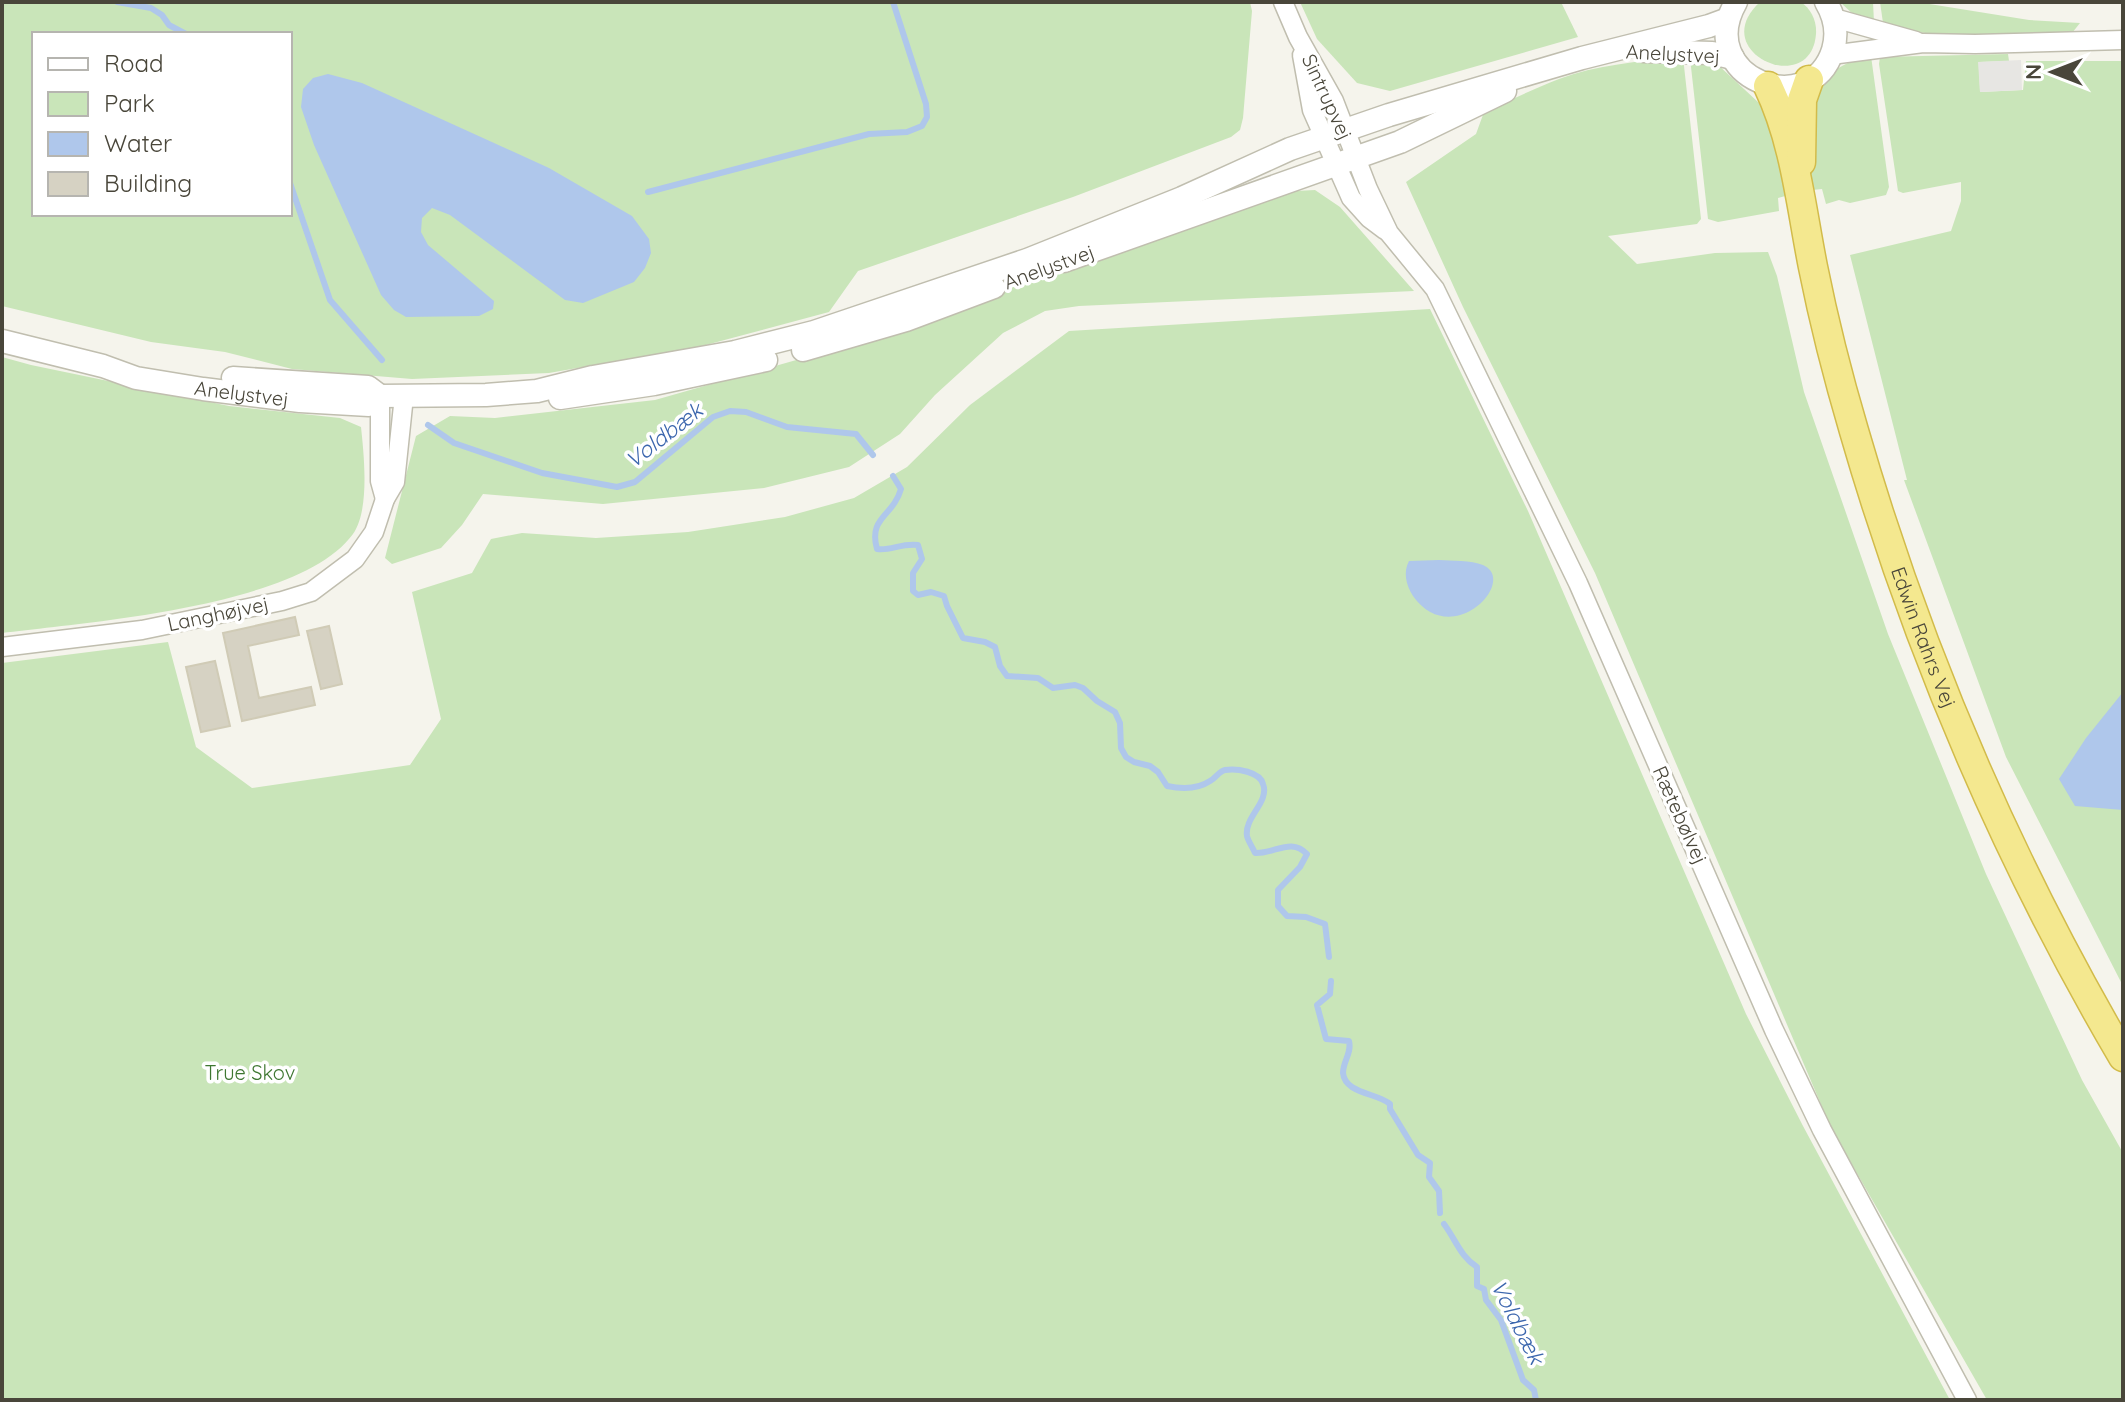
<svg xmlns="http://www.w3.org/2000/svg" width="2125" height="1402" viewBox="0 0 2125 1402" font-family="Quicksand,sans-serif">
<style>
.green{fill:#c9e5b9;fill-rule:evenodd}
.parking{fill:#e7e6e3}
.water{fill:#afc7eb}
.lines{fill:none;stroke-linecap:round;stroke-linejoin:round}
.stream{stroke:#afc7eb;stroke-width:6}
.building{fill:#d6d2c3;stroke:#d0cbb6;stroke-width:2}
.minor-casing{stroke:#c0beaf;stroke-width:21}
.tertiary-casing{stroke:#c0beaf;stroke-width:25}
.trunk-casing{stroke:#d2bb4a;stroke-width:31}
.minor{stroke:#fff;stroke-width:18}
.tertiary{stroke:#fff;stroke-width:22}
.trunk{stroke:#f4e88f;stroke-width:28}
.labels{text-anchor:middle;stroke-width:7;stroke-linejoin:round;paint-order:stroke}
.street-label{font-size:20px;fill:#49463a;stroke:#fff}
.park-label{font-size:20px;fill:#3e7731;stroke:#fff}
.water-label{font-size:22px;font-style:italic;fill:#3b66ad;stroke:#fff}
</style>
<rect width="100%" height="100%" fill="#f5f4ec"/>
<g class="green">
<path d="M2,2H1250L1252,11L1243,118L1240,130L1231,137L1073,197L858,271L829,312L702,346L549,373L412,379L292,369L225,352L151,342L2,306ZM34,34H290V214H34Z"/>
<polygon points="1300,2 1561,2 1578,37 1390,91 1357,83 1317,39"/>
<path d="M1760,2H1801C1811,9 1817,21 1816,34C1811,99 1705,52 1760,2Z"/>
<polygon points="1840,2 1873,2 1874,22 1855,16"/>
<path d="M1880,2H1917L2029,20L2080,23L2072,33C2019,33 1931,43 1883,23Z"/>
<polygon points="2008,54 2009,61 1979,62 1980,92 2023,90 2026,61 2123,61 2123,986 2006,757 1904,480 1907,480 1850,255 1951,231 1961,201 1961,182 1903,193 1898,191 1879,64 1880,57"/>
<path d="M1871,56L1889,187L1886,195L1850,203L1839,200L1826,204L1822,189L1812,190V188C1808,129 1798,70 1871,56Z"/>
<path d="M1675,57H1683L1701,219L1697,224L1608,236L1637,264L1715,253L1768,252L1777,276L1804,392L1888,634L1986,874L2082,1080L2123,1153V1400H1987L1831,1128L1595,573L1463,307L1406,182L1476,134L1484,112C1509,101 1533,89 1559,79C1596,65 1636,62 1675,57Z"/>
<polygon points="1690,58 1716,63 1772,115 1789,195 1778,198 1779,211 1718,222 1708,219"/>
<polygon points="1315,190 1340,207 1414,291 1079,306 1045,311 1003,333 935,395 900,434 849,467 764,488 603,504 483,494 462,525 441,548 392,564 385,558 416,436 450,416 495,418 655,400 916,326 1033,279 1296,191"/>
<polygon points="1430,309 1528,511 1746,1014 1803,1126 1950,1400 2,1400 2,663 168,642 196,747 252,788 410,765 441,719 412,592 472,573 491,539 522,533 596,538 688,532 785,517 854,498 907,467 970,405 1069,331"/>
<path d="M2,357L31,365L229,406L340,418L361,427C364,455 370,510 353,534C300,607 89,622 2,633Z"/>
</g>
<polygon class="parking" points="2021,60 2022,90 1980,92 1978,62"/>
<g class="water">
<polygon points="328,74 362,83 549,168 632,216 649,239 651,253 645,268 634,282 583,303 565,300 450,215 432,208 422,218 421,232 428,245 494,301 493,309 479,316 406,317 394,310 381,295 314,145 301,107 303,89 313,78"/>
<path d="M1439,560C1452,561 1471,560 1483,565C1519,581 1452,651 1413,596C1406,585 1403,572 1409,561Z"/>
<polygon points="2123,692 2123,810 2075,806 2059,779 2086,738"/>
</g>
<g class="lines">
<g class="stream">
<polyline points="117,2 151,8 162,15 169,25 186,34"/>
<polyline points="290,183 330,300 382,360"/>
<polyline points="648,192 869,134 907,132 922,126 927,117 926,104 893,2"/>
<polyline points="428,425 454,443 542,473 617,487 635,482 713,417 730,411 746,412 787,427 856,434 873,455"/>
<path d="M893,476L901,489C893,517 868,517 877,549C891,551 901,543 918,545L922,559L913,573V591L918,595L931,592L944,596L947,606L963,638L985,642L995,647L1000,666L1007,676L1038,678L1053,688L1075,685L1083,688L1097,701L1115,712L1120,723L1121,748L1126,757L1134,762L1150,766L1158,772L1167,786C1181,789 1198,789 1210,781C1216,778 1219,771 1225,770C1237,768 1260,772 1263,784C1270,802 1244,817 1247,836C1248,841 1253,848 1255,853C1275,854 1291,837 1307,854L1300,867L1278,890V906L1287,916L1306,917L1325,924L1329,957"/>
<path d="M1331,981L1330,994L1317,1005L1326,1039L1349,1041C1352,1053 1343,1061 1343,1073C1345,1094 1378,1093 1390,1104V1109L1418,1155L1430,1163L1429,1177L1439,1191L1440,1213"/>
<path d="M1444,1224C1456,1240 1460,1256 1477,1267V1286L1484,1289L1486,1300L1501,1320L1523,1380L1534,1390L1536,1400"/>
</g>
</g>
<g class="building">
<polygon points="295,617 299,635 248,646 259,698 311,687 315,705 242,721 223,633"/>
<polygon points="329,626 342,684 321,689 307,631"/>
<polygon points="215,661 230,726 201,732 186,667"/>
</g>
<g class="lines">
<defs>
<g id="minor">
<polyline points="1283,2 1298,37 1334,101 1368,189 1389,233 1435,289 1578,583 1774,1030 1822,1130 1967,1400"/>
<polyline points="1834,18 1916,41"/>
<polyline points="1302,55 1312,110 1351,198 1369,218 1385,230"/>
<polyline points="1831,55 1923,43 1975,44 2123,40"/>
<polyline points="380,396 380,481 385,499"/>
<polyline points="2,647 142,630 282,601 311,592 355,559 374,532 385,499 395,482 404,396"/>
</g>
<g id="tertiary">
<path d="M1736,2C1693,77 1810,123 1833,50C1838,33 1835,17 1826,2"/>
<polyline points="1643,51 1712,53 1733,58"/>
<polyline points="1064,261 1400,142 1505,91"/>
<path id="s1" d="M2,341L103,366L136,378L203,389L300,401L369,405L380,396L486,395L537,391L593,377L735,352L814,332L1027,260L1182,198L1290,149L1389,115L1582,58L1709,26L1728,19"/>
<polyline points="803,350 906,320 994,287"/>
<polyline points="233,378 368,387 380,396"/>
<polyline points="560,398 654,384 766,360"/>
</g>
<g id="trunk">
<path id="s2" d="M1768,86C1795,142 1801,207 1813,267C1824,322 1838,377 1854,431C1917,649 2008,861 2123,1057"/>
<polyline points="1801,162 1802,100 1809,80"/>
</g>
</defs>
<use href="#minor" class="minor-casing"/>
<use href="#tertiary" class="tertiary-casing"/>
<use href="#trunk" class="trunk-casing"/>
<use href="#minor" class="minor"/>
<use href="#tertiary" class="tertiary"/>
<use href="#trunk" class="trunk"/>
</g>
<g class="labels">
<g class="street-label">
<text transform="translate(1673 54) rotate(3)" y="7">Anelystvej</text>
<text transform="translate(1327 97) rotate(65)" y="7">Sintrupvej</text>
<text transform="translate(1049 267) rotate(-20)" y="7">Anelystvej</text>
<text dy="7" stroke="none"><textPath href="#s1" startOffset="246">Anelystvej</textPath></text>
<text transform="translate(218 614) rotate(-12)" y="7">Langhøjvej</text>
<text dy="7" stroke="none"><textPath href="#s2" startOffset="574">Edwin Rahrs Vej</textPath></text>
<text transform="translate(1680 815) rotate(66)" y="7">Rætebølvej</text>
</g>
<g class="park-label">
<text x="250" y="1080">True Skov</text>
</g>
<g class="water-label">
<text transform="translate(664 435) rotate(-38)" y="8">Voldbæk</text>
<text transform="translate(1518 1322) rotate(63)" y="8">Voldbæk</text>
</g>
</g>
<rect width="2125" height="1402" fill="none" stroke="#49463a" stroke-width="8"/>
<rect x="32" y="32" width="260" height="184" fill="#ffffff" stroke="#b6b5b0" stroke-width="2"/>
<rect x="48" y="58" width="40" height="12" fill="#ffffff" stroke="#b6b5b0" stroke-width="2"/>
<text x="104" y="72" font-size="24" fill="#49463a">Road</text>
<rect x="48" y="92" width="40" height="24" fill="#c9e5b9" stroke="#b6b5b0" stroke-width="2"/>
<text x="104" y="112" font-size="24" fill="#49463a">Park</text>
<rect x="48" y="132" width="40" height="24" fill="#afc7eb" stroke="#b6b5b0" stroke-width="2"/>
<text x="104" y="152" font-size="24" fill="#49463a">Water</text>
<rect x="48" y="172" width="40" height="24" fill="#d6d2c3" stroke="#b6b5b0" stroke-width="2"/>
<text x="104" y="192" font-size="24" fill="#49463a">Building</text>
<g transform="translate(2053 72) rotate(270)" stroke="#ffffff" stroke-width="6" paint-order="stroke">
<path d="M0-6L14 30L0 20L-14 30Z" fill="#49463a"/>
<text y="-12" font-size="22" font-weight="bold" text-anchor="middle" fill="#49463a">N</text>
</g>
</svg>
